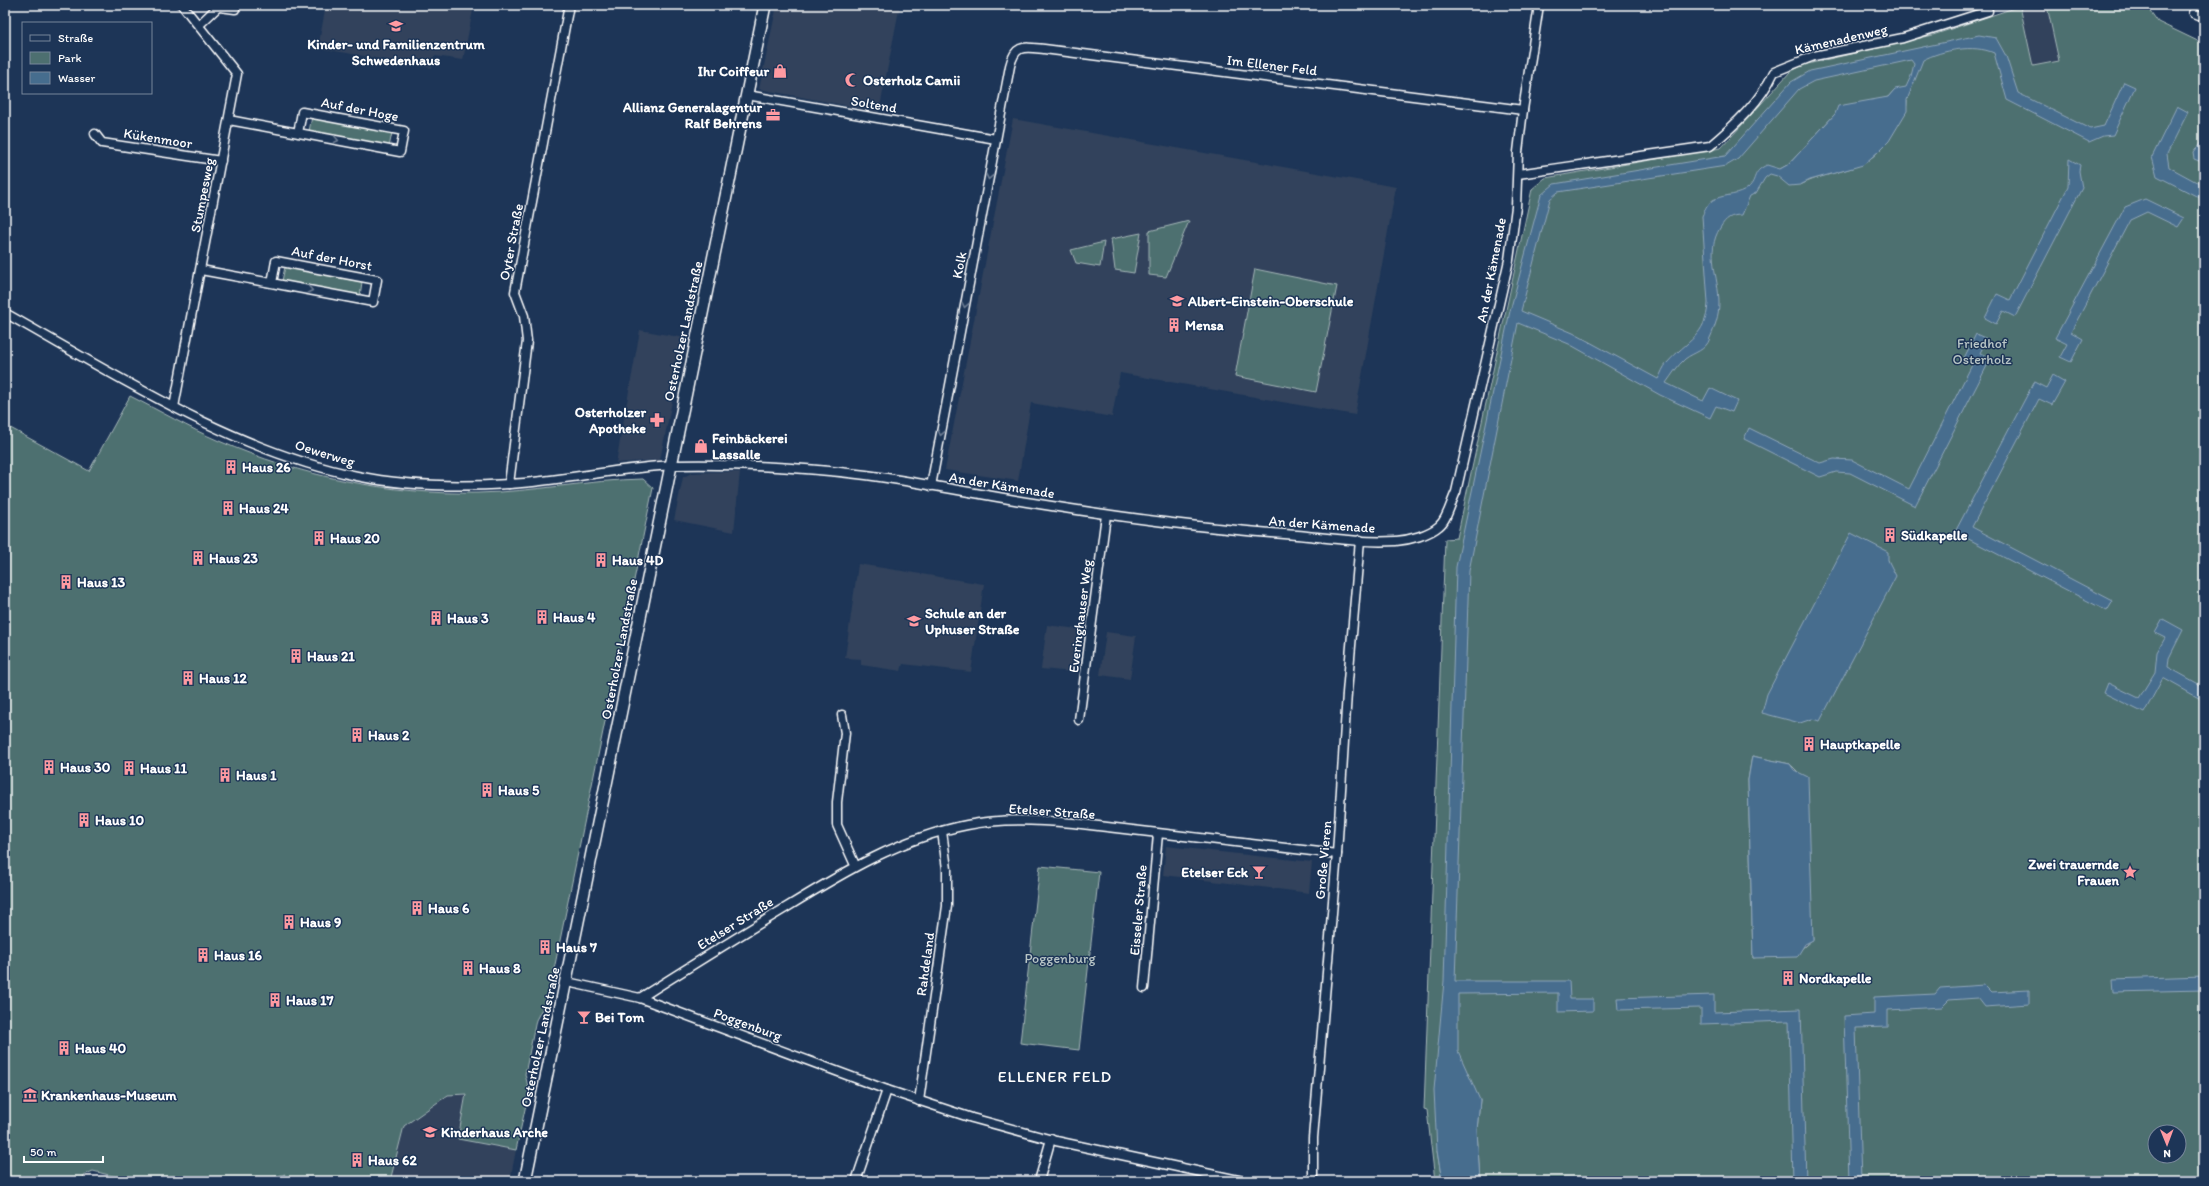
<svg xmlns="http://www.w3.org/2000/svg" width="2209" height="1186" viewBox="0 0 2209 1186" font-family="Itim,sans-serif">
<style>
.built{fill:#30425c}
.green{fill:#4d6f70;stroke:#a6b7b8;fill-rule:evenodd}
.water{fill:#466d8e;stroke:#90a7bb;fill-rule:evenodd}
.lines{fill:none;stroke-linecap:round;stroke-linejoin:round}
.minor-casing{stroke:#fff;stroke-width:11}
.secondary-casing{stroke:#fff;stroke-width:14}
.minor{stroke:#1d3557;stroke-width:8}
.secondary{stroke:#1d3557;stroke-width:11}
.oneway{stroke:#6c7c92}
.labels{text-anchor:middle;stroke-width:3;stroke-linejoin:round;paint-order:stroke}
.street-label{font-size:14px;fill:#fff;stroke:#1d3557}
.poi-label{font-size:14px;font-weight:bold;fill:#fff;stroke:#1d3557;text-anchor:start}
.park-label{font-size:14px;fill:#b8c5c6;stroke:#1d3557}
.quarter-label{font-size:16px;letter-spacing:1px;fill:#fff;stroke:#1d3557}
</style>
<rect width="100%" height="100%" fill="#1d3557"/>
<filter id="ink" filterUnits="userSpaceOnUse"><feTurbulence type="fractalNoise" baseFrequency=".025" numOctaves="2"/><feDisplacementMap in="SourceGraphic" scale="8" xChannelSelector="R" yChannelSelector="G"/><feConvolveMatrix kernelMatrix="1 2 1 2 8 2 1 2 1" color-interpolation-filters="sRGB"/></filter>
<g filter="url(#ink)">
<g class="built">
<polygon points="326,5 474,5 463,60 434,56 432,68 318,48"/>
<polygon points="777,5 900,5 879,112 759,89"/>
<polygon points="2020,6 2047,6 2059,62 2033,66"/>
<polygon points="1013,119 1396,187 1355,415 1120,373 1112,417 1031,403 1018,481 945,470"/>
<polygon points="640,330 685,338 660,460 616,463"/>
<polygon points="710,472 740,472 734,532 674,520 683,477 692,473"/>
<polygon points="858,564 984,584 971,672 903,664 901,671 861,665 861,659 845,658"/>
<polygon points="1047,625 1078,629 1073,672 1041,669"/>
<polygon points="1106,632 1136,636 1130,679 1100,675"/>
<polygon points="1166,846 1312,862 1309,893 1163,875"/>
<polygon points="466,1094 458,1139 516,1150 510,1181 390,1181 404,1126 448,1095"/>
</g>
<g class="green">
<path d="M2146,5L2158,22L2204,44V1181H1480L1477,1130L1480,1100L1437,1151L1442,1181H1435L1427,1110L1424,1109L1445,539L1457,538L1532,189L1545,178L1721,148L1790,72L1803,65L1933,35L2020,6L2033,66L2059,61L2047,6ZM1895,89L1907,101C1907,114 1900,119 1894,130C1868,177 1841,165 1800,185L1780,169L1789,164L1835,114L1888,97ZM1888,560L1891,569L1812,719L1805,720ZM1752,756L1790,764L1800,774L1813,939L1799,951L1753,958L1748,780ZM2155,1132H2179V1156H2155Z"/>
<polygon points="312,117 392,133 389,147 309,131"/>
<polygon points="1189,221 1166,277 1149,275 1149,231"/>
<polygon points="1141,233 1134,273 1115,270 1111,239"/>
<polygon points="1104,242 1100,267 1076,263 1071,250"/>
<polygon points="285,267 362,282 360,296 282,281"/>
<polygon points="1255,269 1337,286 1316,392 1235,376"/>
<path d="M130,396C160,411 189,428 219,441C300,476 390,495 478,493C533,492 588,480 643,479L653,488L550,989L545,1003L536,1020L525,1074L529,1091L516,1150L458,1139L466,1094L448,1095L404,1126L390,1181H281L285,1174L271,1178L229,1181H133L93,1171L84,1175L82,1181H5V425L89,471Z"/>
<polygon points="1040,866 1099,872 1079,1050 1020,1043"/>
</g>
<g class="water">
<path d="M1979,35L1996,38L2006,56L2018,93L2090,129L2104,126L2124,82L2135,87L2113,135L2103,136L2089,142L2007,100L1994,53C1974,44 1942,50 1923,60L1907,100V111L1889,141L1880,150L1863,165L1810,180L1800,185L1789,186L1777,176L1770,174L1765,178L1756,193L1750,196L1742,215C1731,215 1726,218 1720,228C1705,252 1719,277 1719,303C1719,315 1715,327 1710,338C1706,351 1694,352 1685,359C1677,366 1672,375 1666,383L1703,401L1710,388L1737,401L1732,412L1716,406L1710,418L1660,395L1569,344L1518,323L1469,571L1455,981H1569L1570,999H1593V1011L1558,1012V993L1458,994V1051L1480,1100L1477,1130L1480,1181H1442L1437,1151L1434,1090L1444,981L1456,567L1510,311L1541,195L1554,184L1725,156L1791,82L1810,71ZM1911,60L1914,64L1911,76L1906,87L1895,89L1888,97L1838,106L1835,114L1789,164L1780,169L1767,165C1751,172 1758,179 1748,188C1739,196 1726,194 1715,199C1709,201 1705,210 1702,216L1708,303C1706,337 1687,340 1667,363C1663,367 1661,374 1658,379L1573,333L1521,311L1550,199L1558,192L1726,166L1738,159L1799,89L1814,81Z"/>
<polygon points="2177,106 2188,112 2167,154 2169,167 2204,186 2204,200 2157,176 2152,157"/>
<polygon points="2204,138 2204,163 2194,159 2193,153"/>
<polygon points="2069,159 2080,165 2079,171 2082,188 2015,317 2003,311 1996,324 1985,318 1997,294 2010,300 2068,187"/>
<polygon points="2145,199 2184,218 2178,227 2147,212 2130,220 2071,332 2083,339 2071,362 2060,357 2067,344 2055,338 2125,207"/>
<polygon points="1976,334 1987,339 1980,353 1991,358 1915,506 1850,473 1836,472 1820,477 1744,439 1749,428 1820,463 1834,459 1852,460 1909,489 1973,363 1964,358"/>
<polygon points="2053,375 2065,382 2052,405 2039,399 1972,527 2113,601 2107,611 1955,532 2034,382 2046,388"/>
<polygon points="1851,533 1888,552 1888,560 1896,576 1820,721 1812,719 1800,723 1762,713 1767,694"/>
<polygon points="2163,619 2183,630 2169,658 2168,667 2204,687 2204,701 2163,678 2144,713 2104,693 2108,683 2139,698 2155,672 2157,652 2165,638 2155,633"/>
<polygon points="1752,756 1790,764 1794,770 1808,777 1813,940 1805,944 1797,957 1753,958 1748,780"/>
<polygon points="2204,976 2204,990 2113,992 2112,979"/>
<polygon points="1984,985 1991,992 2029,990 2029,1004 1985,1007 1978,998 1949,1000 1942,1007 1888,1010 1888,1027 1856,1028 1861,1181 1849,1181 1844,1016 1874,1014 1874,997 1935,994 1940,988"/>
<polygon points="1714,995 1714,1012 1801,1009 1806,1181 1793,1181 1789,1021 1701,1024 1701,1008 1618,1010 1617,998"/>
</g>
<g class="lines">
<defs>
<g id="minor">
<polyline points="220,7 235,9 236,5"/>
<polyline points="2194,13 2204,17"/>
<polyline points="199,25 220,5"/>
<polyline points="747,95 996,139"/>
<polyline points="229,120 400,152 404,131 302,112 298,133"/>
<polyline points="95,134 102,143 221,161"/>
<path d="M1518,174L1710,146C1735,125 1761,101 1774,72L1814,56L1903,38L1988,11"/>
<polyline points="201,270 373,302 377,280 276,261 272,283"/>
<path d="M5,313C114,374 233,451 357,476C405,486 460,487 509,484C565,481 620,467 676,465C739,464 803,467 866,475C924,483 982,495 1039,504C1125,518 1211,529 1297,535C1329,538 1363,543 1396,541C1409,540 1429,535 1439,526C1447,520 1451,502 1456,492L1509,260L1516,207L1518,152L1523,110L1539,5"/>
<polyline points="174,407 237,74 182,5"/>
<polyline points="509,484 527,341 524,316 515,292 569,5"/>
<path d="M931,486L1010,66C1015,44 1024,47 1044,49L1523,110"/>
<polyline points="842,715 845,733 837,802 837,825 855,865"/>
<polyline points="1079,720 1106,515"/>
<polyline points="567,982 640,998 887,1090 972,1118 1056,1141 1243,1181"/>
<polyline points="1144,988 1158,834"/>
<path d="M640,998C689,967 737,937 787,907C844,872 900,838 967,825C1002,818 1037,820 1073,823L1337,854"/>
<polyline points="919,1101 947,906 947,869 942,831"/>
<polyline points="856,1181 887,1090"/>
<polyline points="1039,1181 1051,1139"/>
<polyline points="1313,1181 1313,1138 1337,854 1347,693 1360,540"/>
</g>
<polyline id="secondary" points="525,1181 765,5"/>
</defs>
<use href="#minor" class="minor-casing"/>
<use href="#secondary" class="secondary-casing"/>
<use href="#minor" class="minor"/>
<use href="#secondary" class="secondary"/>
</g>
<defs><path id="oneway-chevron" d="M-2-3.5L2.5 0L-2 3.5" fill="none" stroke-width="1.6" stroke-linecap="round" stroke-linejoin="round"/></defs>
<g class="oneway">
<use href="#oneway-chevron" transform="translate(336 140) rotate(11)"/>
<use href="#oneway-chevron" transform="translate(989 177) rotate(101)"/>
<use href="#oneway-chevron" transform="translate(310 290) rotate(11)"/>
<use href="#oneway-chevron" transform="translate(965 305) rotate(101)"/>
<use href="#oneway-chevron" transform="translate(941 433) rotate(101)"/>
</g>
</g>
<defs>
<symbol id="school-bare" viewBox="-9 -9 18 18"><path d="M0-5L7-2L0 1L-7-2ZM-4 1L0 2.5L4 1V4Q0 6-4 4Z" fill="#ff9aa2" stroke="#1d3557" stroke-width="2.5" paint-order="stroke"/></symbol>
<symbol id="shop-bare" viewBox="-9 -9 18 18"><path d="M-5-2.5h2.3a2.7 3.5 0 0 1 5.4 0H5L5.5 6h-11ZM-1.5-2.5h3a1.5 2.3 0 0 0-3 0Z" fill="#ff9aa2" stroke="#1d3557" stroke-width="2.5" paint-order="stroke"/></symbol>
<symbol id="mosque-bare" viewBox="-9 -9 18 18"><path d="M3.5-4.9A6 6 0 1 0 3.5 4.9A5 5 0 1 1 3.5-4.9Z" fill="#ff9aa2" stroke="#1d3557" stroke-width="2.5" paint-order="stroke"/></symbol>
<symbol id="office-bare" viewBox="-9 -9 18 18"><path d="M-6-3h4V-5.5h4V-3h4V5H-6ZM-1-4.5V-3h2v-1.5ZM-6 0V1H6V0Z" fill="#ff9aa2" stroke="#1d3557" stroke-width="2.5" paint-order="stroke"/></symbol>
<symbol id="building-bare" viewBox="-9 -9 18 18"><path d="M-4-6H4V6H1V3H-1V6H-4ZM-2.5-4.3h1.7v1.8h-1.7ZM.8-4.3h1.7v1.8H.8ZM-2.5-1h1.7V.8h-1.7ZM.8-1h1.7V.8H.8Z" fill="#ff9aa2" stroke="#1d3557" stroke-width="2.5" paint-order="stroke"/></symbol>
<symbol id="pharmacy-bare" viewBox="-9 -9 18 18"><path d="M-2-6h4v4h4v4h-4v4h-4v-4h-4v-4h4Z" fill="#ff9aa2" stroke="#1d3557" stroke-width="2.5" paint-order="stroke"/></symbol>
<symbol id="bar-bare" viewBox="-9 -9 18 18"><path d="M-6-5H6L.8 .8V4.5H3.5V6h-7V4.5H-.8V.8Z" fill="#ff9aa2" stroke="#1d3557" stroke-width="2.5" paint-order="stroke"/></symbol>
<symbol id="sight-bare" viewBox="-9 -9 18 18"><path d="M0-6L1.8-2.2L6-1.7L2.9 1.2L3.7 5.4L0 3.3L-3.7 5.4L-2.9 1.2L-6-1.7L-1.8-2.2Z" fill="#ff9aa2" stroke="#1d3557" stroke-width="2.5" paint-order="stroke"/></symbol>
<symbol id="museum-bare" viewBox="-9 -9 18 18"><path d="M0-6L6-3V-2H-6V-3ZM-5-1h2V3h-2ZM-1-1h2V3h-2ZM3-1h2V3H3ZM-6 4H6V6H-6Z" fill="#ff9aa2" stroke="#1d3557" stroke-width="2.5" paint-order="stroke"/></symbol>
</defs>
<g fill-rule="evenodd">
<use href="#school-bare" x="386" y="16" width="20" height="20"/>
<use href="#shop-bare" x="770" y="61" width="20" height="20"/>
<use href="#mosque-bare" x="842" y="70" width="20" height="20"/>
<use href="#office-bare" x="763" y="105" width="20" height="20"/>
<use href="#school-bare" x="1167" y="291" width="20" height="20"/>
<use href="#building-bare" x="1164" y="315" width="20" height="20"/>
<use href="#pharmacy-bare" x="647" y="410" width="20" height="20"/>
<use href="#shop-bare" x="691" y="436" width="20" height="20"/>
<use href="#building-bare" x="221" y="457" width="20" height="20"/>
<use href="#building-bare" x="218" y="498" width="20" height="20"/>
<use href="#building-bare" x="1880" y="525" width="20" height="20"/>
<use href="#building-bare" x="309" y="528" width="20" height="20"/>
<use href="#building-bare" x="188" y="548" width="20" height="20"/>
<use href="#building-bare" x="591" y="550" width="20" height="20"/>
<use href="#building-bare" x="56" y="572" width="20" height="20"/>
<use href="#building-bare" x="532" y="607" width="20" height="20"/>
<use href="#building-bare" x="426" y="608" width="20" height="20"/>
<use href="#school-bare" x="904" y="611" width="20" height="20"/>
<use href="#building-bare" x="286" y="646" width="20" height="20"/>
<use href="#building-bare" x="178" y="668" width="20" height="20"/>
<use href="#building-bare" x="347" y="725" width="20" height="20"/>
<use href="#building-bare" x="1799" y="734" width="20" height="20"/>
<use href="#building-bare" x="39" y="757" width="20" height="20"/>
<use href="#building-bare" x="119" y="758" width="20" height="20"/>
<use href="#building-bare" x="215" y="765" width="20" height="20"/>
<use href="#building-bare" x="477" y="780" width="20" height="20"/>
<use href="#building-bare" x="74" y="810" width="20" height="20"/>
<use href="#bar-bare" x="1249" y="862" width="20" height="20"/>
<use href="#sight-bare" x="2120" y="862" width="20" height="20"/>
<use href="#building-bare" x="407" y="898" width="20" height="20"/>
<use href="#building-bare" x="279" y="912" width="20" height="20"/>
<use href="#building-bare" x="535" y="937" width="20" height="20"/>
<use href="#building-bare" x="193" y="945" width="20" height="20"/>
<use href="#building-bare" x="458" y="958" width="20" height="20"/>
<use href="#building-bare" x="1778" y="968" width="20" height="20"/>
<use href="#building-bare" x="265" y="990" width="20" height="20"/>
<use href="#bar-bare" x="574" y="1007" width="20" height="20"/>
<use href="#building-bare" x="54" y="1038" width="20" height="20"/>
<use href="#museum-bare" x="20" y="1085" width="20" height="20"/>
<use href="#school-bare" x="420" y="1122" width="20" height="20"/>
<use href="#building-bare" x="347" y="1150" width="20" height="20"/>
</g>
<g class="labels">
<g class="street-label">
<text transform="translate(1841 39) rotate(-13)" y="5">Kämenadenweg</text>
<text transform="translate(1272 65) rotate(7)" y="5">Im Ellener Feld</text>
<text transform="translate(874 104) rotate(10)" y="5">Soltend</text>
<text transform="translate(360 109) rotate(11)" y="5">Auf der Hoge</text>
<text transform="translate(158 138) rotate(9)" y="5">Kükenmoor</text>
<text transform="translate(202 195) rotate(-79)" y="5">Stumpesweg</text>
<text transform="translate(511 242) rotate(-79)" y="5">Oyter Straße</text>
<text transform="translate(332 258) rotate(11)" y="5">Auf der Horst</text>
<text transform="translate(959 265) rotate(-79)" y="5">Kolk</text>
<text transform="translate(1491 270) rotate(-79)" y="5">An der Kämenade</text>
<text transform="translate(683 331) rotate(-78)" y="5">Osterholzer Landstraße</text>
<text transform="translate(325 453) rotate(17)" y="5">Oewerweg</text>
<text transform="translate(1002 485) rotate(9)" y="5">An der Kämenade</text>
<text transform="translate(1322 524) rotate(4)" y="5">An der Kämenade</text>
<text transform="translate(1080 616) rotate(-83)" y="5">Everinghauser Weg</text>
<text transform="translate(619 649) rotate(-79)" y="5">Osterholzer Landstraße</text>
<text transform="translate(1052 811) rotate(4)" y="5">Etelser Straße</text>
<text transform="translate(1323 860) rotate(-85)" y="5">Große Vieren</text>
<text transform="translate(1138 910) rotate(-85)" y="5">Eisseler Straße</text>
<text transform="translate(735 923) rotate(-32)" y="5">Etelser Straße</text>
<text transform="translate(925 964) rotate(-82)" y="5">Rahdeland</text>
<text transform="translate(748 1024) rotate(20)" y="5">Poggenburg</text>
<text transform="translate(540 1037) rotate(-78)" y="5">Osterholzer Landstraße</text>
</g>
<g class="poi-label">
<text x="396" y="49" text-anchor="middle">Kinder- und Familienzentrum<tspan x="396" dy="16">Schwedenhaus</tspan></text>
<text x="769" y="76" text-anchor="end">Ihr Coiffeur</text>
<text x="863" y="85">Osterholz Camii</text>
<text x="762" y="112" text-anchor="end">Allianz Generalagentur<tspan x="762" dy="16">Ralf Behrens</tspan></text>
<text x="1188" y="306">Albert-Einstein-Oberschule</text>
<text x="1185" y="330">Mensa</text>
<text x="646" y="417" text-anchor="end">Osterholzer<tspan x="646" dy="16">Apotheke</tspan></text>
<text x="712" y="443">Feinbäckerei<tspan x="712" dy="16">Lassalle</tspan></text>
<text x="242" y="472">Haus 26</text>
<text x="239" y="513">Haus 24</text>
<text x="1901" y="540">Südkapelle</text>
<text x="330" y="543">Haus 20</text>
<text x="209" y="563">Haus 23</text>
<text x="612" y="565">Haus 4D</text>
<text x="77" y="587">Haus 13</text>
<text x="925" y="618">Schule an der<tspan x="925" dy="16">Uphuser Straße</tspan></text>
<text x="553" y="622">Haus 4</text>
<text x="447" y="623">Haus 3</text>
<text x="307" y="661">Haus 21</text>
<text x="199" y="683">Haus 12</text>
<text x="368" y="740">Haus 2</text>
<text x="1820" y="749">Hauptkapelle</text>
<text x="60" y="772">Haus 30</text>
<text x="140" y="773">Haus 11</text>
<text x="236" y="780">Haus 1</text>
<text x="498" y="795">Haus 5</text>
<text x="95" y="825">Haus 10</text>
<text x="2119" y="869" text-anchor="end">Zwei trauernde<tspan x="2119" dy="16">Frauen</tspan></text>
<text x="1248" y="877" text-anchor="end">Etelser Eck</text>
<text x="428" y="913">Haus 6</text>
<text x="300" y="927">Haus 9</text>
<text x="556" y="952">Haus 7</text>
<text x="214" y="960">Haus 16</text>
<text x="479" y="973">Haus 8</text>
<text x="1799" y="983">Nordkapelle</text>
<text x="286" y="1005">Haus 17</text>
<text x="595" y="1022">Bei Tom</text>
<text x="75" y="1053">Haus 40</text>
<text x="41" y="1100">Krankenhaus-Museum</text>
<text x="441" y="1137">Kinderhaus Arche</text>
<text x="368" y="1165">Haus 62</text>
</g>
<g class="park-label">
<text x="1982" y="348">Friedhof<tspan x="1982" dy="16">Osterholz</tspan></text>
<text x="1060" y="963">Poggenburg</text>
</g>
<g class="quarter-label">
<text x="1055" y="1082">ELLENER FELD</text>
</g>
</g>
<rect width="2209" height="1186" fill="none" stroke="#1d3557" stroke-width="20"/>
<rect x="10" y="10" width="2189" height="1166" fill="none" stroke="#fff" stroke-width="1.5" filter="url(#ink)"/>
<rect x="22" y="22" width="130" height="72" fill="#1d3557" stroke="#77869a"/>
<rect x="30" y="35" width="20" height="6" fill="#1d3557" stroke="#77869a"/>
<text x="58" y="42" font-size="12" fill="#ffffff">Straße</text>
<rect x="30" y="52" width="20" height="12" fill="#4d6f70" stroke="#77869a"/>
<text x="58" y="62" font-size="12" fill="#ffffff">Park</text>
<rect x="30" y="72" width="20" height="12" fill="#466d8e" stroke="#77869a"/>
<text x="58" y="82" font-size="12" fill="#ffffff">Wasser</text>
<g transform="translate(2167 1144) rotate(179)"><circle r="19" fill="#1d3557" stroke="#77869a"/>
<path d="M0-3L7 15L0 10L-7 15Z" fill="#ff9aa2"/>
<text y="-6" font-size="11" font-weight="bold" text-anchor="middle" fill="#ffffff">N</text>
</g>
<path d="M24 1156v6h79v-6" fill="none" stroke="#ffffff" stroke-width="2"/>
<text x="30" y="1156" font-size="12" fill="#ffffff" stroke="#1d3557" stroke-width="3" paint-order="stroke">50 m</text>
</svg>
